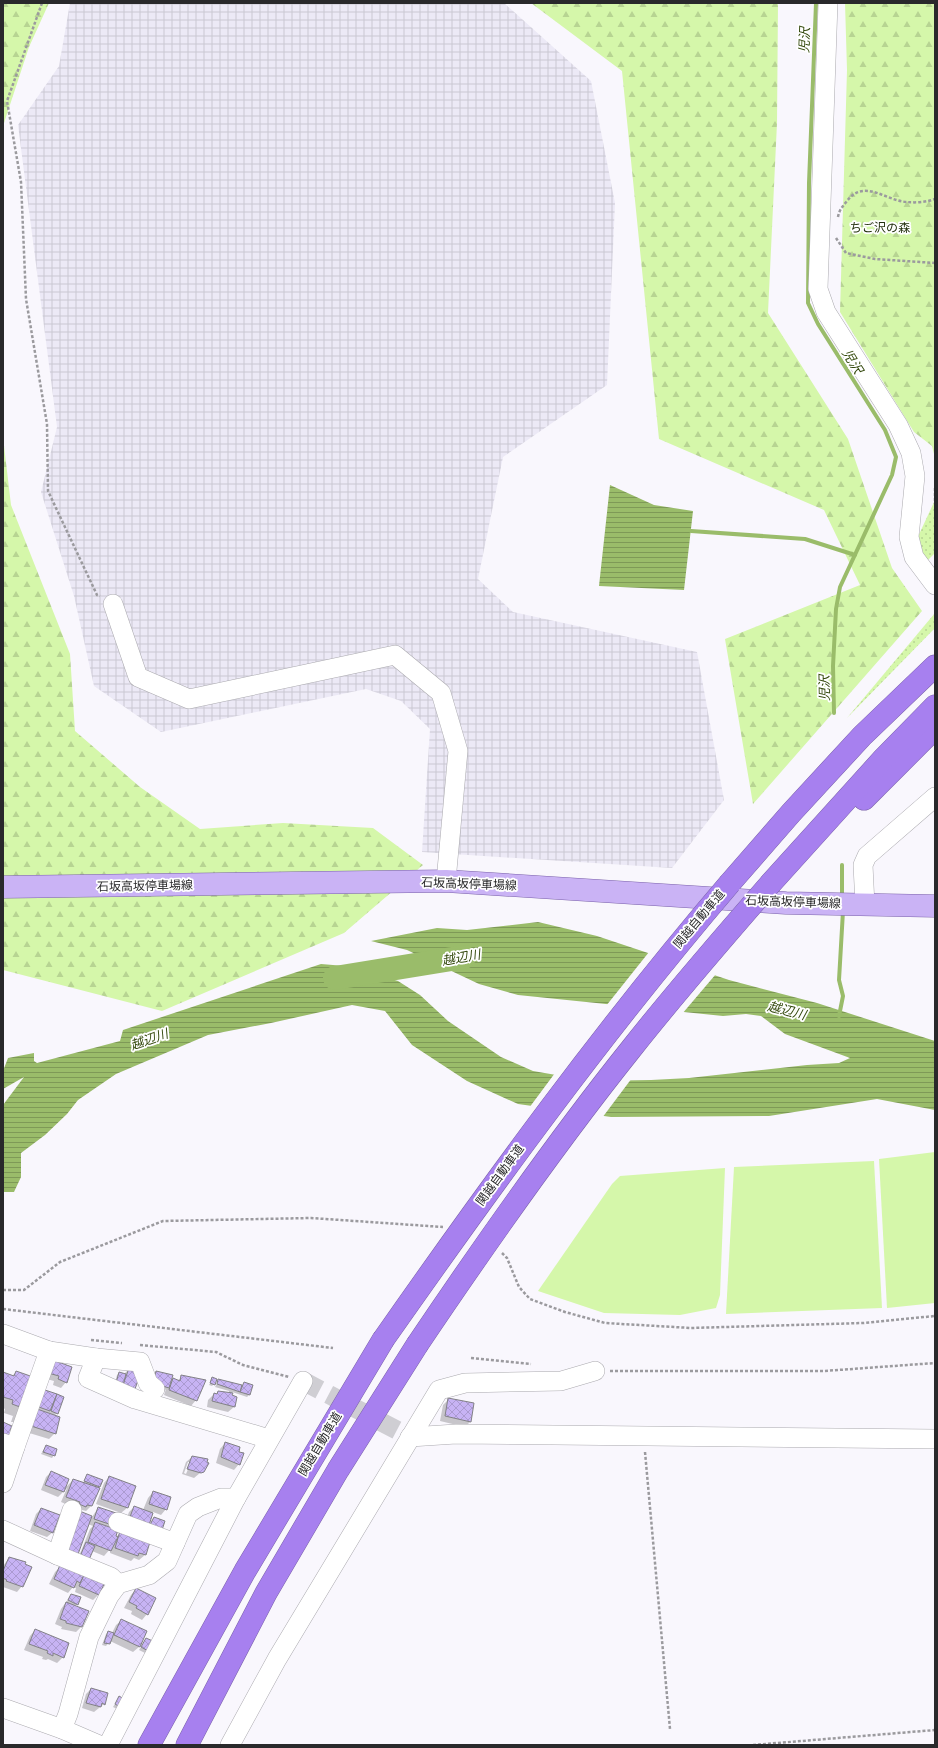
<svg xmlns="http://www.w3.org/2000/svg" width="938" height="1748" viewBox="0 0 938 1748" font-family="'Open Sans','Noto Sans JP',sans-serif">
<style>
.industrial{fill:url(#industrial-grid)}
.green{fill:url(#green-dots)}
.forest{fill:url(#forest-firs)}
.pitch{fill:#d5f7aa}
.water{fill:url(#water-rules)}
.pier{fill:#f9f7fd}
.shadow{fill:#0003;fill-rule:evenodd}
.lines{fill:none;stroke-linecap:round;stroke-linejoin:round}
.stream{stroke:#9abc6a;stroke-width:4}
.river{stroke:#9abc6a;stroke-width:24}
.building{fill:url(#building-cross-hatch);stroke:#828186}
.minor-tunnel{stroke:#cfced3;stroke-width:19;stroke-dasharray:19 10;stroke-linecap:butt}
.minor-casing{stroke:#abaaaf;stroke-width:20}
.major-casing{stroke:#7b62aa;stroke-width:23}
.highway-casing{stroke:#7b62aa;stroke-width:23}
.path{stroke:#9b9a9e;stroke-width:2.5;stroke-dasharray:3 2;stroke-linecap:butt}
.minor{stroke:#fff;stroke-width:19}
.major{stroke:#cab3f5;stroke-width:22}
.highway{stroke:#a780ef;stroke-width:22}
.highway-bridge-casing{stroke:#7b62aa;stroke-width:23;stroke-linecap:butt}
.highway-bridge{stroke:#a780ef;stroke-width:22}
.labels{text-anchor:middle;stroke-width:3.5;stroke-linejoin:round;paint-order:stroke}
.park-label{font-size:12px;fill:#23300e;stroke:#fff}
.street-label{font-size:12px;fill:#29292b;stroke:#fff}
.water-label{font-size:13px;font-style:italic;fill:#354a0e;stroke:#fff}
</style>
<defs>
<pattern id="industrial-grid" width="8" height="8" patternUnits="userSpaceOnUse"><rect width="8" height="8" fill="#ece9f6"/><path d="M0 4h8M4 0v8" fill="none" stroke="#cac8d3"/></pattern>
<pattern id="green-dots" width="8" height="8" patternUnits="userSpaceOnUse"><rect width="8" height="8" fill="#d5f7aa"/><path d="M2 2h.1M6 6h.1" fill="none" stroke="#b7d492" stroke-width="1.8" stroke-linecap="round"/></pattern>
<pattern id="forest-firs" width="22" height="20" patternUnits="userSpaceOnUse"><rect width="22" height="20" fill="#d5f7aa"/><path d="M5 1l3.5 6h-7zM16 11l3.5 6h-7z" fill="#b7d492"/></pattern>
<pattern id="water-rules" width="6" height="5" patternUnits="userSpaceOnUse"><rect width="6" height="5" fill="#9abc6a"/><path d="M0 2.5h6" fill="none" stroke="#7e9957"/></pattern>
<pattern id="building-cross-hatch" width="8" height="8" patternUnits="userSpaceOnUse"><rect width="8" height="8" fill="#c7b3f4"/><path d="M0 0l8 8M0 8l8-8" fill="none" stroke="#ab9ad1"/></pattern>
</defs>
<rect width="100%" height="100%" fill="#f9f7fd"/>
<polygon class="industrial" points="70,3 504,3 591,81 615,203 607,385 503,457 478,579 513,612 697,652 724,800 672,868 422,852 430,729 401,701 366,689 161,732 94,686 74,596 41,492 57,427 18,125 59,66"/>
<g class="green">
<polygon points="935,500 935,553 927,561 915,543"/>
<polygon points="935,613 935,628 847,718"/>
</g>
<g class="forest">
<polygon points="3,3 49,3 29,47 3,126"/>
<polygon points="531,3 778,3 777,123 768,313 848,439 892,568 922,611 753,804 725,639 860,585 824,510 659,439 622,71"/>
<polygon points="845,3 935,3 935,458 932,446 914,432 840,312 847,70"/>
<polygon points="3,437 11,505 70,654 75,731 140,787 200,829 283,823 373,828 423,865 344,933 162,1011 3,970"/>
</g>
<g class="pitch">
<polygon points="935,1152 935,1303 887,1308 879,1159"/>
<polygon points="874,1161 882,1308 726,1314 734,1167"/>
<polygon points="725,1168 720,1295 716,1308 680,1315 604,1313 538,1291 612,1184 620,1176"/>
</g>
<g class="water">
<polygon points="610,485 654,505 693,511 684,590 599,586"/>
<polygon points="538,922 597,936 729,980 817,1003 935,1041 935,1110 877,1099 769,1116 611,1117 518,1104 467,1081 412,1045 385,1011 352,1005 271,1023 208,1035 116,1074 78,1100 67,1114 45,1135 21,1153 21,1177 14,1192 3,1192 3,1105 24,1077 3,1089 3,1071 8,1058 34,1053 34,1061 37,1063 120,1041 123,1030 321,964 345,966 398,981 420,995 448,1021 501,1057 533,1071 591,1081 651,1080 689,1078 807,1065 839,1063 850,1058 785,1034 761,1016 746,1014 723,1016 518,995 479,984 407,950 371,941 437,928 467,930"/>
</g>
<g class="pier">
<polygon points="649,952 716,974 682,1014 606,1006"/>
<polygon points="555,1073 591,1079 632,1078 602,1118 529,1108"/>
</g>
<g class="shadow">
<polygon points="47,1367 71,1367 66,1382 61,1388 53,1385 54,1381 43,1378"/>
<polygon points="129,1369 140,1373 120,1387 114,1386 117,1375 119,1373 124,1374"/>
<polygon points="16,1372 35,1379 14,1422 11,1422 13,1416 4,1413 5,1409 3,1408 3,1373 12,1376"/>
<polygon points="156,1372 169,1384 173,1380 177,1381 182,1377 196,1400 191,1406 164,1395 166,1389 163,1393 151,1377"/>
<polygon points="213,1378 214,1384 212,1386 209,1385"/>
<polygon points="218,1381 241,1386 244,1383 249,1395 247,1397 232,1392 231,1396 234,1407 228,1412 207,1407 208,1400 214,1394 224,1392 229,1393 229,1391 215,1387"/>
<polygon points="57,1395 57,1413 54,1416 55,1433 49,1439 26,1432 37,1396 54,1399"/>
<polygon points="448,1400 473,1403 470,1422 465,1427 440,1421 443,1405"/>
<polygon points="225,1443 238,1452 239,1464 234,1470 216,1463 220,1449"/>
<polygon points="46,1446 54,1455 52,1458 41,1454"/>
<path d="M192,1457L206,1468L194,1478L182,1474L186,1462ZM188,1462H191L186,1474L184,1473Z"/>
<polygon points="51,1472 64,1489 73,1480 83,1483 87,1475 99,1487 91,1506 86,1511 82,1510 80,1512 92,1517 98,1508 111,1524 107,1528 114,1539 121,1532 149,1542 145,1555 139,1560 134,1558 131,1561 110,1553 111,1548 104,1556 92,1551 77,1561 90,1529 93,1526 88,1524 75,1508 61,1502 67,1488 58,1497 41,1490 46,1477"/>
<polygon points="109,1477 134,1486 127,1508 121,1513 96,1504 104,1483"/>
<polygon points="153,1492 166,1509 161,1515 153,1512 149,1523 154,1518 149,1528 151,1521 143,1530 125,1523 129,1512 134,1507 143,1510 148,1498"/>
<polygon points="41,1509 53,1532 47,1537 30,1531 36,1514"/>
<polygon points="9,1558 22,1586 17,1592 3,1587 3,1566"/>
<polygon points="60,1567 104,1580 98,1595 93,1600 75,1592 76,1588 73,1587 68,1593 49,1584 55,1572"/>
<polygon points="136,1589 147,1614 142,1620 131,1614 132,1611 124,1608 131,1595"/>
<polygon points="71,1595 77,1604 75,1606 87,1611 81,1627 76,1632 61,1629 62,1627 55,1624 61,1609"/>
<polygon points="122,1620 146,1631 139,1647 133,1652 110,1641 106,1646 102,1645 106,1634 108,1632 112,1633 116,1625"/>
<polygon points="35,1630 63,1657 57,1663 48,1659 46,1660 42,1659 43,1657 24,1650 30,1636"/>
<polygon points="146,1639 147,1654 139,1650"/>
<polygon points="91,1689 104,1704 94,1712 82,1708 86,1694"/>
<polygon points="119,1697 123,1699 117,1709 113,1707"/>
</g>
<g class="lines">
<g class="stream">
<polyline points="816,3 809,183 808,303 818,324 885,430 896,457 892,475 840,587 836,609 833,666 834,713"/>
<polyline points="691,531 805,539 855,555"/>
<polyline points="842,899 842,865"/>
<polyline points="839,1016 843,996 839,980 843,911"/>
</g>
<polyline class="river" points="335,978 464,957"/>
</g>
<g class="building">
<polygon points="53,1360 72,1367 67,1383 58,1379 59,1376 48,1373"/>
<polygon points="129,1368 141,1372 135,1389 123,1385"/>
<polygon points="16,1371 36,1378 20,1407 12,1404 13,1400 3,1397 3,1372 14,1376"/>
<polygon points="156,1371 173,1375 169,1388 153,1383"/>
<polygon points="119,1372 126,1374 123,1385 116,1383"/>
<polygon points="181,1375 206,1380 197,1401 169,1390 173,1378 180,1381"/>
<polygon points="212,1377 217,1379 215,1385 210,1383"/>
<polygon points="218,1379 242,1385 240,1392 217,1384"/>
<polygon points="244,1382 253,1385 250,1395 240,1392"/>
<polygon points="42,1389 57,1394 50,1411 36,1406"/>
<polygon points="218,1391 233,1393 232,1395 237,1397 235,1407 212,1401 214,1393 217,1394"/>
<polygon points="57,1394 64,1397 58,1414 51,1411"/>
<polygon points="448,1398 474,1403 471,1422 445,1416"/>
<polygon points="37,1409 60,1417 56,1434 31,1426"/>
<polygon points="3,1422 12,1426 10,1430 14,1432 11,1438 3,1435"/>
<polygon points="225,1442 240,1447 239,1452 244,1453 240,1465 221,1457"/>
<polygon points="46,1445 57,1449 55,1456 43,1452"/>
<polygon points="192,1456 208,1459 207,1462 209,1463 204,1472 201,1473 187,1469"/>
<polygon points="51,1471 69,1479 64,1492 45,1485"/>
<polygon points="87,1474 103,1480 100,1487 84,1481"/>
<polygon points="109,1476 136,1486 128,1508 101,1499"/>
<polygon points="73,1479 100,1488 92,1506 87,1505 86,1507 79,1504 80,1502 66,1497"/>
<polygon points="153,1491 171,1497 167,1510 149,1504"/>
<polygon points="134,1506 153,1513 149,1525 130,1517"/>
<polygon points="98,1507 116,1513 112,1525 94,1519"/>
<polygon points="41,1508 60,1515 53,1533 34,1525"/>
<polygon points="77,1510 92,1516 77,1557 64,1552"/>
<polygon points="154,1517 165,1521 162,1530 150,1525"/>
<polygon points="95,1522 118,1530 116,1536 118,1537 111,1551 88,1542"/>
<polygon points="120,1531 150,1542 146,1555 139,1553 138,1556 115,1548"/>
<polygon points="86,1542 95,1546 88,1562 79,1559"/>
<polygon points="9,1557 26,1562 25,1564 32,1567 23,1587 6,1581 7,1580 3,1578 3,1571"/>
<polygon points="60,1565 86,1571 80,1583 77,1581 74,1588 54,1579"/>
<polygon points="86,1571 106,1580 99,1595 79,1586"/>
<polygon points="136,1588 156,1598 148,1615 136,1608 137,1606 129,1602"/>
<polygon points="71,1594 81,1597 78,1605 68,1600"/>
<polygon points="66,1602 89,1611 82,1627 66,1623 66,1621 60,1619"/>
<polygon points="121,1619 147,1631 140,1647 114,1635"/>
<polygon points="35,1629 69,1643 64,1658 53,1653 53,1656 47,1653 48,1651 29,1644"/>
<polygon points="108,1631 114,1633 110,1644 104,1643"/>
<polygon points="146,1638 155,1642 150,1652 141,1647"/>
<polygon points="91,1688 108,1693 105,1705 102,1703 101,1707 86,1703"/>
<polygon points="119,1696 124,1699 120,1707 115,1704"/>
</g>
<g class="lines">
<polyline class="minor-tunnel" points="303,1381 410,1437"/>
<defs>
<g id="minor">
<polyline points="828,3 818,289 826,312 898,425 911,453 915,476 909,537 914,557 935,585"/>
<polyline points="113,604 138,677 189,699 395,655 441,693 458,751 446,881"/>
<polyline points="865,905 863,865 867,856 935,797"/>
<polyline points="3,1334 49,1351"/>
<polyline points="96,1358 140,1362 148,1383 155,1389"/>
<polyline points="410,1437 456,1434 935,1439"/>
<polyline points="3,1443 15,1447 3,1483"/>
<polyline points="15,1447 49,1351 96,1358 88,1378 135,1399 269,1439"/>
<polyline points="118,1522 175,1543"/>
<polyline points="3,1530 57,1555 111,1577 118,1584"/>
<polyline points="57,1555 72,1510"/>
<polyline points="3,1708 62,1729 99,1745"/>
<polyline points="62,1729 68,1714 89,1637 109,1596 118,1584 149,1575 167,1561 188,1514 198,1507 221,1498 236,1498 303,1381"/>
<polyline points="108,1745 236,1498"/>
<polyline points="230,1745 277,1659 439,1390 465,1383 561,1381 595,1371"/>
</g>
<polyline id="major" points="3,887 446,881 786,903 935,906"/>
<g id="highway">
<polyline points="864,799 935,728"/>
<polyline points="730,883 791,813 862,736 935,666"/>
<polyline points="771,883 884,758 935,706"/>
<polyline points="149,1745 245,1571 383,1340"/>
<polyline points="187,1745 266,1593 338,1470 417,1345"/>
</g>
</defs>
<use href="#minor" class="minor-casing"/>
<use href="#major" class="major-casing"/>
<use href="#highway" class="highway-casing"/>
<g class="path">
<polyline points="42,3 7,101 21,182 26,299 47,424 48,491 97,595 100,596"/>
<path d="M838,217C839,210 843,206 847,201C864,178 886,201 907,202C916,203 927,202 935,199"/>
<polyline points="836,238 846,253 875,259 935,263"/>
<polyline points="935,488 935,504"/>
<polyline points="502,1253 507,1258 519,1287 530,1299 565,1312 605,1323 691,1328 863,1323 935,1316"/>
<polyline points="3,1290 24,1290 60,1262 163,1221 311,1218 443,1227"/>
<polyline points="3,1309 333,1348"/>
<polyline points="91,1340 122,1343"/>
<polyline points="140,1345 216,1352 243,1365 289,1377"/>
<polyline points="471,1358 531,1364"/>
<polyline points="610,1371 824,1371 935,1363"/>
<polyline points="645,1452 670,1729"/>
<polyline points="753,1745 935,1730"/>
</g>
<use href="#minor" class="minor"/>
<use href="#major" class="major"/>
<use href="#highway" class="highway"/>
<defs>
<g id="highway-bridge">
<path d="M383,1340C493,1183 605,1029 730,883"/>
<path d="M417,1345C485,1244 555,1144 631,1049C676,992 723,938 771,883"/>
</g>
</defs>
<use href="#highway-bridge" class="highway-bridge-casing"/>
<use href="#highway-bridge" class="highway-bridge"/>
</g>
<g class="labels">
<g class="park-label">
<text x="880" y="232">ちご沢の森</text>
</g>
<g class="street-label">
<text transform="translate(469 884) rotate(2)" y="4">石坂高坂停車場線</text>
<text transform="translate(145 886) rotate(-1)" y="4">石坂高坂停車場線</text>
<text transform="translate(793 902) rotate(2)" y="4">石坂高坂停車場線</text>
<text transform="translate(699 919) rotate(-50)" y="4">関越自動車道</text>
<text transform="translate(500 1175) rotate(-54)" y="4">関越自動車道</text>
<text transform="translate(320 1444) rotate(-59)" y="4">関越自動車道</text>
</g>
<g class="water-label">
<text transform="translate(804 40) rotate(-88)" y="5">児沢</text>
<text transform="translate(853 361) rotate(58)" y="5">児沢</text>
<text transform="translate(824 688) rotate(-91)" y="5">児沢</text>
<text transform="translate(461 957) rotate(-10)" y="5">越辺川</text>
<text transform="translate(787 1010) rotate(14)" y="5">越辺川</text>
<text transform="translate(149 1039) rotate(-19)" y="5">越辺川</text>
</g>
</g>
<rect width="938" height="1748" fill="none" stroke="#29292b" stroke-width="8"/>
</svg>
